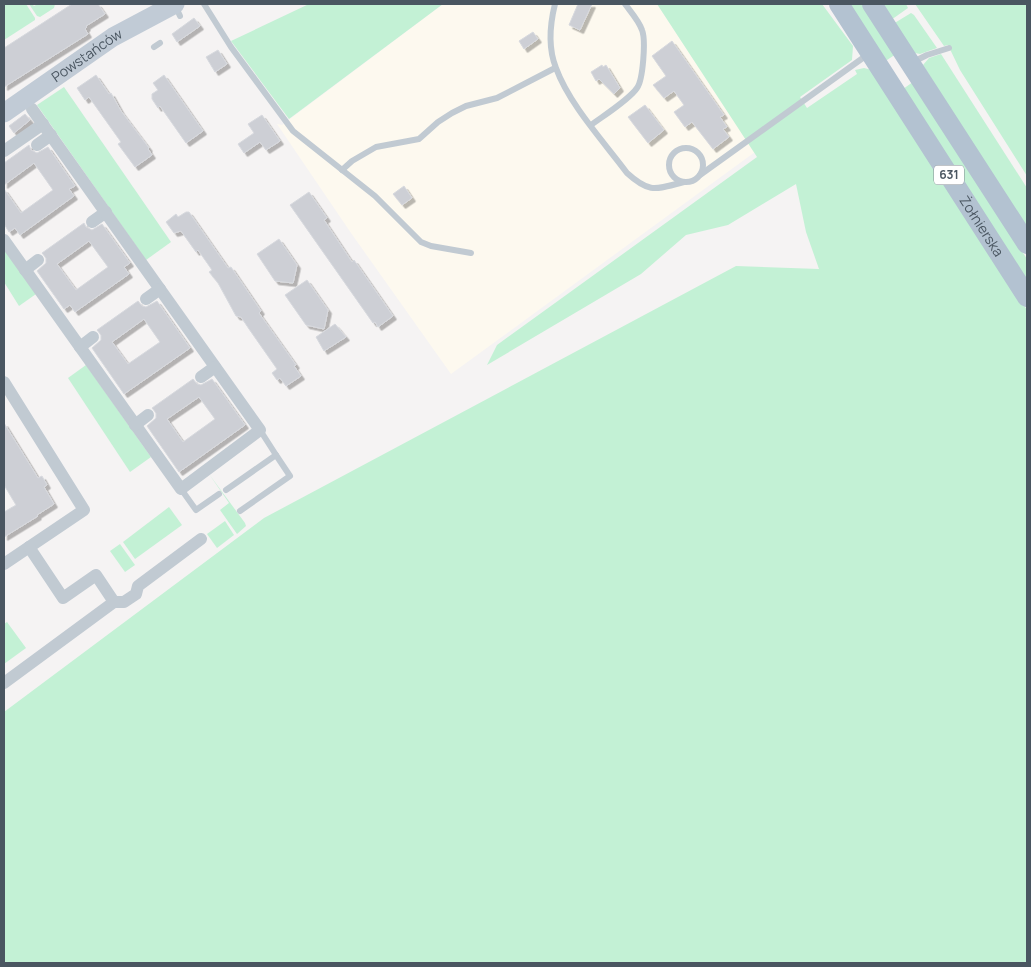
<svg xmlns="http://www.w3.org/2000/svg" width="1031" height="967" viewBox="0 0 1031 967" font-family="Manrope,sans-serif">
<style>
.commercial{fill:#fdf9ef}
.green{fill:#c3f1d5}
.building{fill:#cdcfd5;stroke:#d7d9de;fill-rule:evenodd;filter:url(#shadow)}
.lines{fill:none;stroke-linecap:round;stroke-linejoin:round}
.lane{stroke:#c1cad2;stroke-width:6}
.street{stroke:#c1cad2;stroke-width:12}
.secondary{stroke:#c1cbd6;stroke-width:19}
.primary{stroke:#b3c2d1;stroke-width:20}
.labels{text-anchor:middle;stroke-width:4.5;stroke-linejoin:round;paint-order:stroke}
.shield{fill:#fff;stroke:#808990;stroke-width:1}
.shield-label{font-size:12px;font-weight:bold;fill:#4a5661}
.street-label{font-size:14px;fill:#4a5661;stroke:#fff}
</style>
<defs>
<filter id="shadow"><feDropShadow dx="3.5" dy="3.5" stdDeviation="0" flood-color="#0004"/></filter>
</defs>
<rect width="100%" height="100%" fill="#f5f3f3"/>
<polygon class="commercial" points="443,4 657,4 755,152 451,374 351,233 277,124 282,125"/>
<g class="green">
<polygon points="4,4 26,4 35,18 35,20 4,40"/>
<polygon points="29,4 32,4 34,6 38,4 55,4 54,8 40,17 37,16"/>
<polygon points="309,4 443,4 289,119 231,41"/>
<polygon points="657,4 822,4 853,46 852,60 800,97 807,108 857,74 855,70 864,68 872,70 1027,310 1027,963 4,963 4,712 264,518 736,266 819,269 806,232 796,184 728,225 686,235 641,274 487,365 497,345 757,157"/>
<polygon points="847,4 864,4 896,54 884,62"/>
<polygon points="880,4 906,4 908,8 891,20"/>
<polygon points="915,4 1027,4 1027,176 960,70 948,45 944,46"/>
<polygon points="911,13 914,15 937,48 920,54 915,53 893,24"/>
<polygon points="941,54 1027,188 1027,231 923,65 929,58"/>
<polygon points="913,82 1027,259 1027,282 903,89"/>
<polygon points="64,87 171,242 146,260 37,105"/>
<polygon points="4,248 36,294 19,306 4,282"/>
<polygon points="86,365 151,457 130,472 68,378"/>
<polygon points="209,474 245,523 246,526 237,534 220,510 229,503"/>
<polygon points="169,507 182,525 135,559 123,542"/>
<polygon points="225,521 234,535 217,548 207,534"/>
<polygon points="120,544 135,565 125,572 110,551"/>
<polygon points="7,622 26,648 4,664 4,624"/>
</g>
<g class="building">
<polygon points="72,4 98,4 105,14 86,26 87,27 85,29 88,34 4,87 4,48"/>
<polygon points="578,4 592,4 580,30 569,25"/>
<polygon points="194,18 200,26 177,42 172,34"/>
<polygon points="533,32 538,39 524,49 519,41"/>
<polygon points="672,41 724,115 720,117 727,127 723,129 729,137 713,149 692,122 685,127 674,112 684,105 674,91 664,98 653,85 666,76 652,56"/>
<polygon points="218,50 227,64 215,72 206,57"/>
<polygon points="602,65 603,67 606,65 620,88 614,94 599,79 596,81 591,72"/>
<polygon points="96,75 109,94 111,93 121,111 149,148 148,149 152,155 135,167 118,144 121,142 89,97 85,100 77,88"/>
<polygon points="164,75 203,131 186,143 160,106 158,108 152,99 152,94 158,90 153,83"/>
<polygon points="645,105 664,130 648,143 628,117"/>
<polygon points="25,114 30,120 14,133 9,126"/>
<polygon points="262,115 280,141 266,150 260,142 244,153 238,144 254,133 248,124"/>
<polygon points="29,145 31,150 37,153 48,147 75,186 69,189 74,196 20,235 15,228 9,232 4,224 4,189 21,213 53,190 34,163 4,185 4,163"/>
<polygon points="404,186 412,198 402,205 393,194"/>
<polygon points="309,192 327,218 324,220 352,262 354,260 393,316 378,327 375,322 373,323 290,205"/>
<polygon points="186,212 189,212 228,268 231,267 261,311 259,313 296,365 294,366 301,376 286,386 280,378 277,380 272,373 277,369 249,329 241,317 236,316 218,283 209,272 212,270 198,250 196,252 181,231 174,233 166,222 176,214 178,217"/>
<path d="M84,223L86,227L92,230L102,224L130,263L124,267L129,274L75,312L70,305L64,309L37,271L46,263V258L42,253ZM89,241L108,267L76,290L57,264Z"/>
<polygon points="279,239 297,265 293,283 275,281 257,254"/>
<polygon points="307,280 328,310 324,329 306,325 285,295"/>
<path d="M138,301L142,306L146,307L157,301L190,348L124,394L92,348L101,340V335L97,330ZM144,319L160,342L128,364L112,342Z"/>
<polygon points="335,324 346,337 324,351 316,337"/>
<path d="M193,379L197,384L201,385L212,379L245,425L179,472L147,426L156,418V413L152,408ZM199,397L215,419L183,442L167,419Z"/>
<polygon points="4,423 38,478 42,476 47,485 44,487 54,504 37,515 38,516 4,537 4,512 16,505 4,485"/>
</g>
<g class="lines">
<g class="lane">
<polyline points="204,4 231,47 293,131 375,196 421,242 431,246 471,253"/>
<path d="M555,4C550,24 548,48 556,68C569,104 604,142 627,173C650,194 656,189 684,182"/>
<polyline points="175,5 180,16"/>
<polyline points="154,47 160,43"/>
<polyline points="913,62 927,55 949,48"/>
<path d="M591,125C603,116 629,100 637,88C643,80 646,40 642,30C639,21 631,12 625,4"/>
<circle cx="686" cy="165" r="17"/>
<polyline points="342,170 352,161 376,147 419,139 438,122 452,113 466,106 497,98 555,68"/>
<polyline points="700,175 867,55"/>
<polyline points="181,489 196,510 219,494"/>
<polyline points="226,490 276,455 260,430"/>
<polyline points="240,511 290,476 276,455"/>
</g>
<g class="street">
<polyline points="37,145 51,135"/>
<polyline points="4,151 43,124"/>
<polyline points="92,222 106,212"/>
<polyline points="4,240 181,489 260,430 32,109"/>
<polyline points="25,270 38,260"/>
<polyline points="146,299 160,289"/>
<polyline points="80,347 93,337"/>
<polyline points="201,377 215,367"/>
<polyline points="4,382 84,510 4,564"/>
<polyline points="135,425 148,415"/>
<polyline points="114,602 124,602 136,594 138,586 201,539"/>
<polyline points="4,683 114,602 96,575 63,598 29,547"/>
</g>
<path class="secondary" id="s1" d="M4,113L113,37L175,4"/>
<g class="primary">
<path id="s2" d="M839,4L1027,297"/>
<polyline points="872,4 1027,244"/>
</g>
</g>
<g class="labels">
<rect class="shield" x="934" y="165.5" width="30" height="19" rx="4"/>
<g class="shield-label">
<text x="949" y="179">631</text>
</g>
<g class="street-label">
<text dy="5" stroke="none"><textPath href="#s1" startOffset="101">Powstańców</textPath></text>
<text dy="5" stroke="none"><textPath href="#s2" startOffset="264">Żołnierska</textPath></text>
</g>
</g>
<rect width="1031" height="967" fill="none" stroke="#4a5661" stroke-width="10"/>
</svg>
